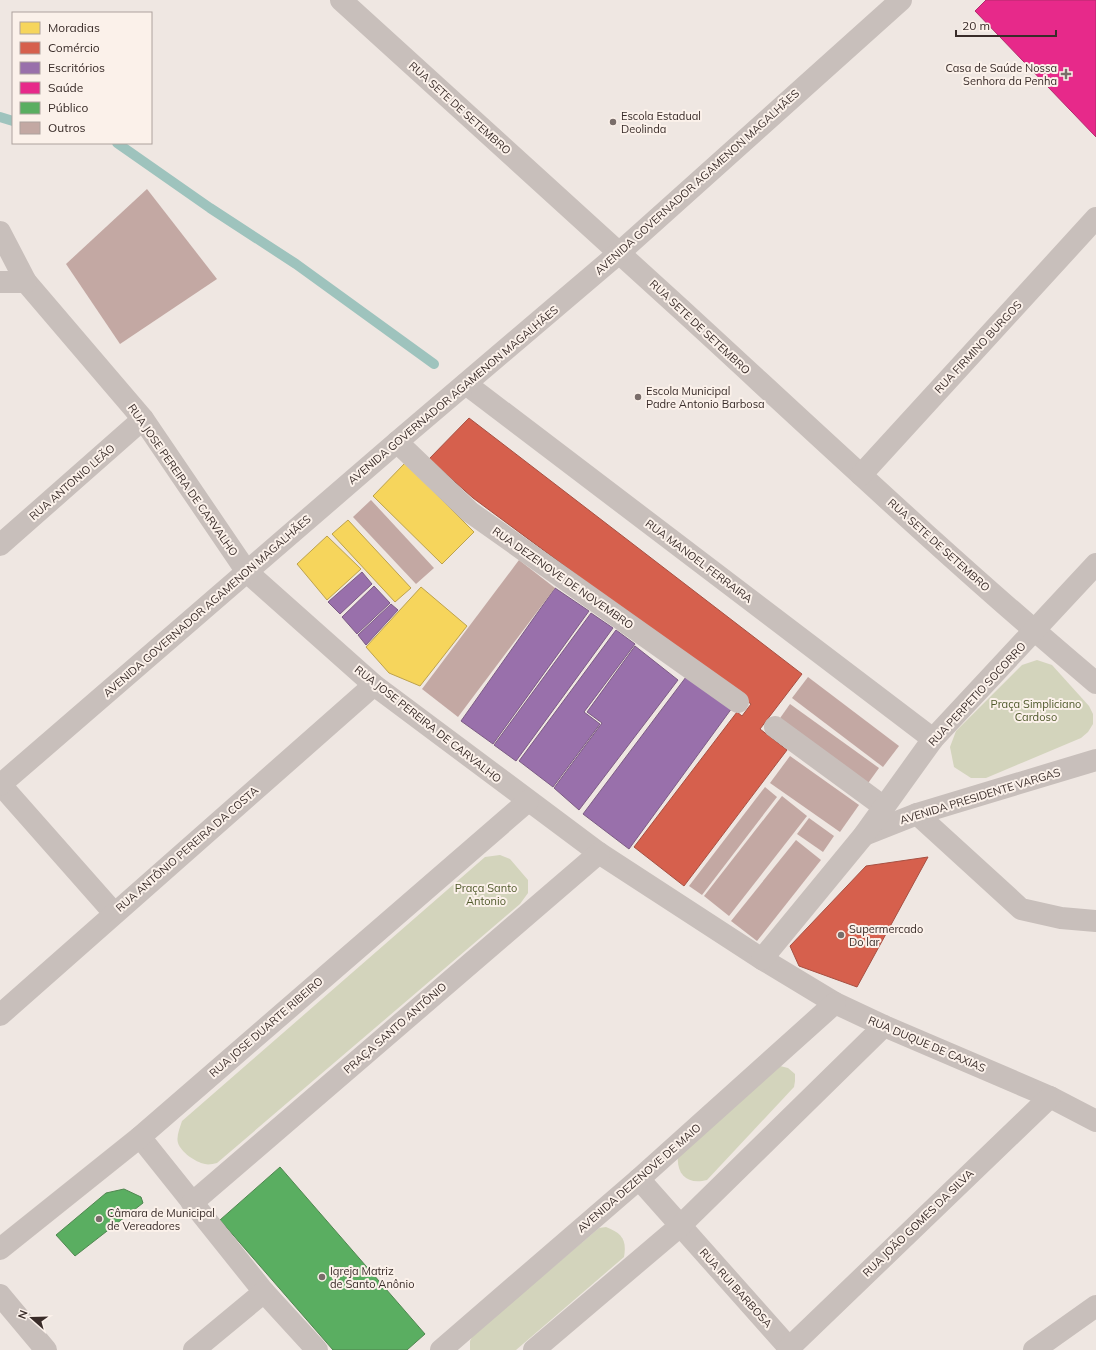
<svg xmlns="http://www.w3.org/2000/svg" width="1096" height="1350" viewBox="0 0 1096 1350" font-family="Mulish,sans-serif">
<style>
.green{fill:#d3d4bc}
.homes{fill:#f6d55c;stroke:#bda24d}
.shops{fill:#d6604d;stroke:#a75042}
.offices{fill:#9970ab;stroke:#7c5c84}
.health{fill:#e7298a;stroke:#b32a6d}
.public{fill:#5aae61;stroke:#508750}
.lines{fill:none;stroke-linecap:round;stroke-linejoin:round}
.stream{stroke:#9ec3bd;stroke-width:10}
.building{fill:#c3a8a3}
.minor{stroke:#c8bfbb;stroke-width:22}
.poi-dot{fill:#796d6a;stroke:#fbf1ea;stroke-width:1.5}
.labels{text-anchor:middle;stroke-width:4;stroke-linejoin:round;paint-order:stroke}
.poi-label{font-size:11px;fill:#392c29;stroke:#fbf1ea;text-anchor:start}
.street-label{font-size:11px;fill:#392c29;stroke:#fbf1ea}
.park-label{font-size:11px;fill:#4f592b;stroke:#fbf1ea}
</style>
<rect width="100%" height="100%" fill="#efe7e2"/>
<g class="green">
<polygon points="1037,660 1052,665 1089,706 1093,714 1093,724 1088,732 1081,738 986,778 971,778 954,767 950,747 956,731 1022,665"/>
<path d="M500,855L510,859L528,880V893L520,904L217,1163C213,1164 208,1165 205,1164C195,1162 181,1152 178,1143C176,1136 180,1128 182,1121L485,857Z"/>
<path d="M780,1066L788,1068L795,1074V1081L794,1087L707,1180C688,1185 676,1175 678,1155Z"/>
<path d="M606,1227C622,1233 627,1240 624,1257L516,1350H470V1341L473,1335L599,1228Z"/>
</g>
<g class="homes">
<polygon points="405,463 474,532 442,564 373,496"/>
<polygon points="348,520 411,588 395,602 332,534"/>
<polygon points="327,536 361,569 327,600 297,564"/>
<polygon points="421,587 467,626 420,686 389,673 366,647"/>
</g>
<g class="shops">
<polygon points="469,418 802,674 760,729 787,750 684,886 634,847 737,712 742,716 751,704 473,498 429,459"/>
<polygon points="928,857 857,987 799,966 790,946 866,866"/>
</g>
<g class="offices">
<polygon points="362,572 372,584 340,614 328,602"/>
<polygon points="374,586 390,603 357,634 342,617"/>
<polygon points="555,588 589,611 493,744 461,721"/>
<polygon points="391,604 398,610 366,645 358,635"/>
<polygon points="591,613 613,628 516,761 494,745"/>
<polygon points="616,630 635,644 584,712 600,724 553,787 519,761"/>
<polygon points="635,646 678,680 579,810 554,788 602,723 587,712"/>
<polygon points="686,677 732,708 629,849 583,814"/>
</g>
<polygon class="health" points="986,0 1096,0 1096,137 975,11"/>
<g class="public">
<polygon points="280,1167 425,1334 407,1350 333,1350 220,1220"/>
<polygon points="124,1189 141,1197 143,1203 75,1256 56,1235 106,1193"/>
</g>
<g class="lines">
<g class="stream">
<polyline points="0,117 13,121"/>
<polyline points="117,143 210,208 296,264 434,364"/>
</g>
</g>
<g class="building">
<polygon points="147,189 217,279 120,344 66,264"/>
<polygon points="371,500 434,568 416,584 353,517"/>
<polygon points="519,560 555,588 458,717 422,689"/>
<polygon points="808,677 899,746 883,767 792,698"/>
<polygon points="790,704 879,768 866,786 778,721"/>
<polygon points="790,756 859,805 840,832 770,783"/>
<polygon points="765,787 777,797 702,895 689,886"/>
<polygon points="782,796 807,816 729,916 704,896"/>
<polygon points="809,818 834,836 823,852 797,834"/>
<polygon points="796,840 821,860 757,941 731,921"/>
</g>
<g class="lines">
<g class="minor">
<path d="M341,0C463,111 586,222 708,334C836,452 963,571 1096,683"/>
<polyline points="0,232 26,282 143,419 247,572 374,685 599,853 762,959 835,1003 884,1026 1050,1097 1096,1121"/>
<polyline points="0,282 26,282"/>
<polyline points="466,384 933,739"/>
<polyline points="397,442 470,512 738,702"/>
<polyline points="861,475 1096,218"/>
<polyline points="0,545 143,419"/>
<polyline points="775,727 884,807"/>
<polyline points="0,784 114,913"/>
<polyline points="0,785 397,442 619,253 901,0"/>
<polyline points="917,814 1021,909 1061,918 1096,921"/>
<polyline points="864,835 917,814 1096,760"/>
<polyline points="762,959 864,835 933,739 1096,564"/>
<polyline points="0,1015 374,685"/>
<polyline points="140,1137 264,1292 317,1350"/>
<polyline points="639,1179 791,1350"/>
<polyline points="192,1203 599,853"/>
<polyline points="0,1249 140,1137 528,801"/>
<polyline points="0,1295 46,1350"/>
<polyline points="194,1350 264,1292"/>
<polyline points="441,1350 639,1179 835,1003"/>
<polyline points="534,1350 680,1226 884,1026"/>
<polyline points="787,1350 1050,1097"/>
<polyline points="1034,1350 1096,1306"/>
</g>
</g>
<g class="poi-dot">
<path d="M1064 68h4v4h4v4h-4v4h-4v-4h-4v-4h4z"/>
<circle cx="613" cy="122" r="4"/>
<circle cx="638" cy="397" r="4"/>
<circle cx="841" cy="935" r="4"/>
<circle cx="99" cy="1219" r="4"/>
<circle cx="322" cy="1277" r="4"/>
</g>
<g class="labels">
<g class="poi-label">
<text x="1057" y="72" text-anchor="end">Casa de Saúde Nossa<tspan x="1057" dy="13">Senhora da Penha</tspan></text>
<text x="621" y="120">Escola Estadual<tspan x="621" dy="13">Deolinda</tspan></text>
<text x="646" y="395">Escola Municipal<tspan x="646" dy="13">Padre Antonio Barbosa</tspan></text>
<text x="849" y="933">Supermercado<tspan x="849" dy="13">Do lar</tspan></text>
<text x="107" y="1217">Câmara de Municipal<tspan x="107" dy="13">de Vereadores</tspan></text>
<text x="330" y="1275">Igreja Matriz<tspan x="330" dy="13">de Santo Anônio</tspan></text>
</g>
<g class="street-label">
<text transform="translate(460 108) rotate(42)" y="4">RUA SETE DE SETEMBRO</text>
<text transform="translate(697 182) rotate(-42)" y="4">AVENIDA GOVERNADOR AGAMENON MAGALHÃES</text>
<text transform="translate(700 327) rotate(43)" y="4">RUA SETE DE SETEMBRO</text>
<text transform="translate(978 347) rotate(-47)" y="4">RUA FIRMINO BURGOS</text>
<text transform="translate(453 395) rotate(-40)" y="4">AVENIDA GOVERNADOR AGAMENON MAGALHÃES</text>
<text transform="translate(183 480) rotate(55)" y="4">RUA JOSE PEREIRA DE CARVALHO</text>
<text transform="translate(72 482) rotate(-41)" y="4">RUA ANTONIO LEÃO</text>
<text transform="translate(939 545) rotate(42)" y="4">RUA SETE DE SETEMBRO</text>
<text transform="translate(699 561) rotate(37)" y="4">RUA MANOEL FERRAIRA</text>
<text transform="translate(563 578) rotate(35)" y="4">RUA DEZENOVE DE NOVEMBRO</text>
<text transform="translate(207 606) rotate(-41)" y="4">AVENIDA GOVERNADOR AGAMENON MAGALHÃES</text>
<text transform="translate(977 694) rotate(-47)" y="4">RUA PERPETIO SOCORRO</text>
<text transform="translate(428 724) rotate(38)" y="4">RUA JOSE PEREIRA DE CARVALHO</text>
<text transform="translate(980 796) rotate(-17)" y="4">AVENIDA PRESIDENTE VARGAS</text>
<text transform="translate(187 849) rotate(-41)" y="4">RUA ANTÔNIO PEREIRA DA COSTA</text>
<text transform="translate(266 1027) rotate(-41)" y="4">RUA JOSE DUARTE RIBEIRO</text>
<text transform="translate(395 1028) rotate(-41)" y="4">PRAÇA SANTO ANTÔNIO</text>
<text transform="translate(927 1044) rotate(23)" y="4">RUA DUQUE DE CAXIAS</text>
<text transform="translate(639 1178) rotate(-41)" y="4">AVENIDA DEZENOVE DE MAIO</text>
<text transform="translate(918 1223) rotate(-44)" y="4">RUA JOÃO GOMES DA SILVA</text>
<text transform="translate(736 1288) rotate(48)" y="4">RUA RUI BARBOSA</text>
</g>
<g class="park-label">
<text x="1036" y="708">Praça Simpliciano<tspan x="1036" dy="13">Cardoso</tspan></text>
<text x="486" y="892">Praça Santo<tspan x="486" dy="13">Antonio</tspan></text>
</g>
</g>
<rect x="12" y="12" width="140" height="132" fill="#fbf1ea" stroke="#ada29d"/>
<rect x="20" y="22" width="20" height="12" fill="#f6d55c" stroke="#ada29d"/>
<text x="48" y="32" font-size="12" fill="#392c29">Moradias</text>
<rect x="20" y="42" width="20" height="12" fill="#d6604d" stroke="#ada29d"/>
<text x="48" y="52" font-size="12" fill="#392c29">Comércio</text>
<rect x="20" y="62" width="20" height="12" fill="#9970ab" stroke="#ada29d"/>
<text x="48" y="72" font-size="12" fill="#392c29">Escritórios</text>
<rect x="20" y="82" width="20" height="12" fill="#e7298a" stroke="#ada29d"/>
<text x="48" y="92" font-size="12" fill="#392c29">Saúde</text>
<rect x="20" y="102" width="20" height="12" fill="#5aae61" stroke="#ada29d"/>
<text x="48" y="112" font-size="12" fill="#392c29">Público</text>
<rect x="20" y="122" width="20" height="12" fill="#c3a8a3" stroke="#ada29d"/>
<text x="48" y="132" font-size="12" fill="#392c29">Outros</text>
<g transform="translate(32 1318) rotate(290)" stroke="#fbf1ea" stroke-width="3" paint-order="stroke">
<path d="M0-3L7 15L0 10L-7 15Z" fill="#392c29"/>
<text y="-6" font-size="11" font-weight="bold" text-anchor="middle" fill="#392c29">N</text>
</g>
<path d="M956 30v6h100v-6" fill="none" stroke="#392c29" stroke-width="2"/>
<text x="962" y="30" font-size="12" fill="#392c29" stroke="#fbf1ea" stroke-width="3" paint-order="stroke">20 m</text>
</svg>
